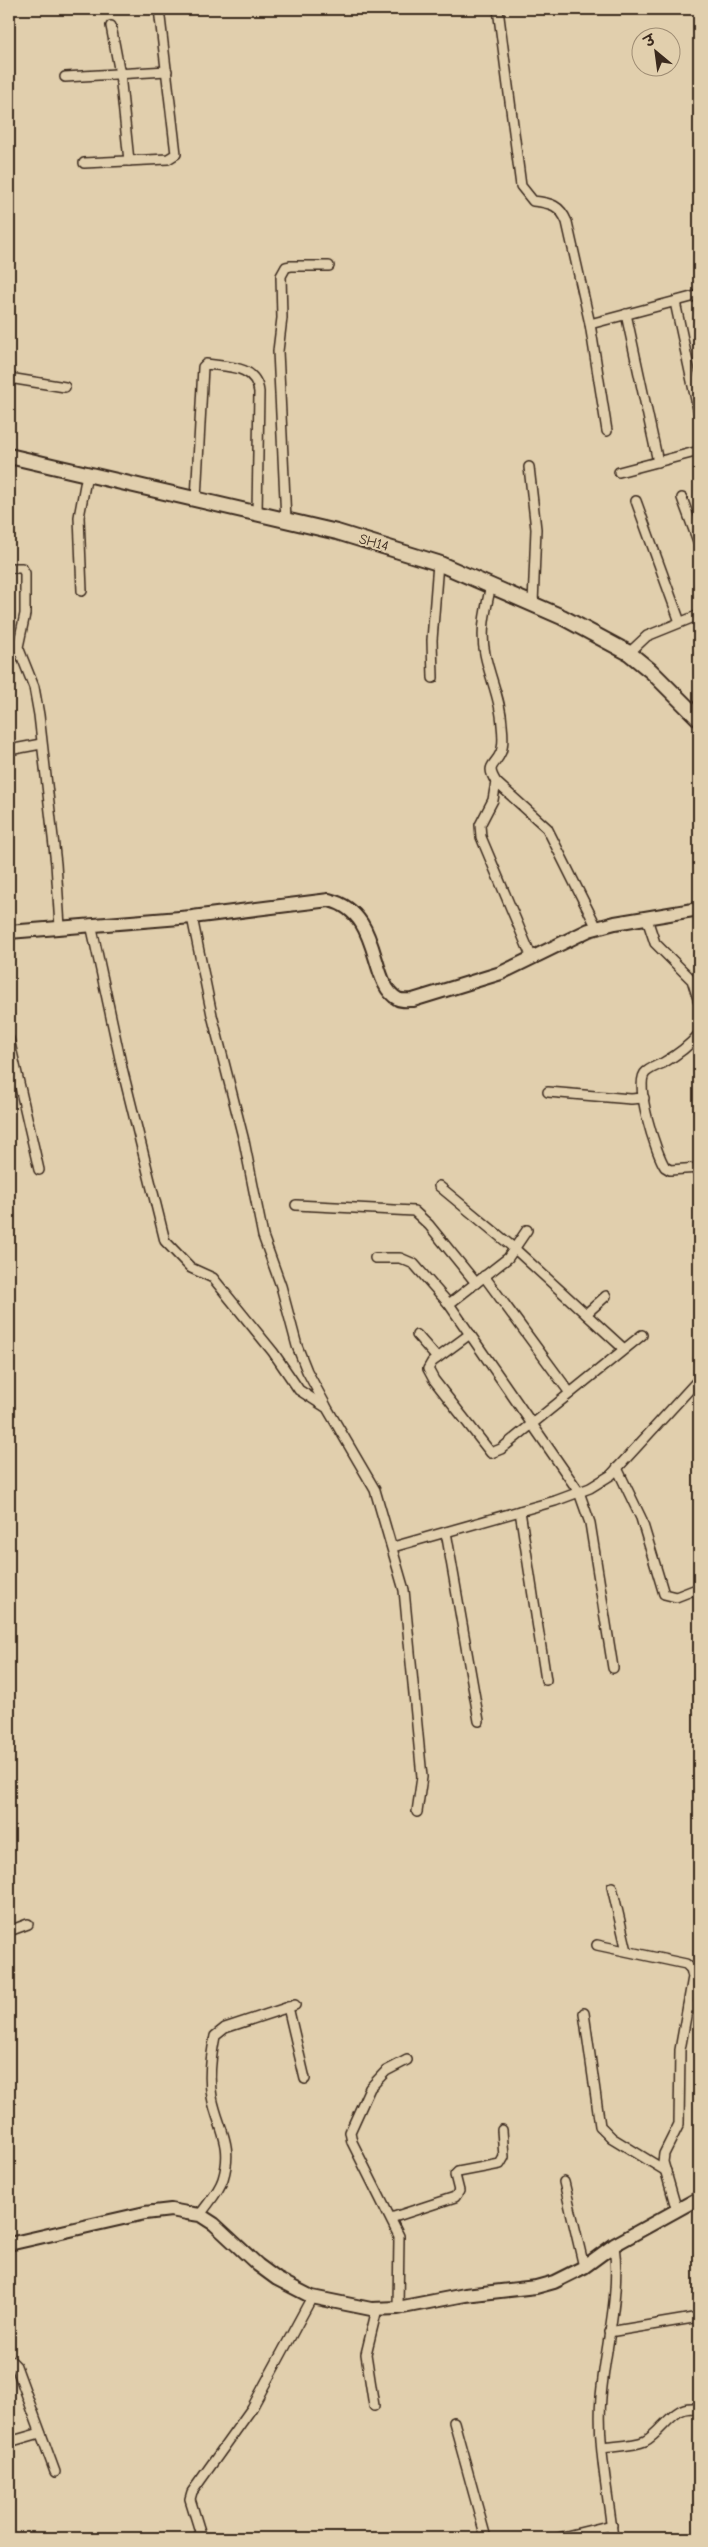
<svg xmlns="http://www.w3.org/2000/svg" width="708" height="2547" viewBox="0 0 708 2547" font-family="'Comic Neue','Playpen Sans Deva',sans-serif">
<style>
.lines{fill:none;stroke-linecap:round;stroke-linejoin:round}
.street-casing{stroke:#3b2a1e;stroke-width:12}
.secondary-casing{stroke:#3b2a1e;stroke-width:16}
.primary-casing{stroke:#3b2a1e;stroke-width:18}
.street{stroke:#e1cfad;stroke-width:9}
.secondary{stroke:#e1cfad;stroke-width:12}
.primary{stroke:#e1cfad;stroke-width:14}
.labels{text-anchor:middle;stroke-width:4;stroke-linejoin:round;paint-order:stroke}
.street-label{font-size:14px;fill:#3b2a1e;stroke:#e1cfad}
</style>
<rect width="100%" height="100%" fill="#e1cfad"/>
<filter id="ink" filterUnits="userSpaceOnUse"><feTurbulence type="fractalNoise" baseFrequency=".02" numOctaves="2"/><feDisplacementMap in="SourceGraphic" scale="10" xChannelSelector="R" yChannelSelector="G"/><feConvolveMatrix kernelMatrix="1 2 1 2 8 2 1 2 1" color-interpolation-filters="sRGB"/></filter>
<g filter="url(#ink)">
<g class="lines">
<defs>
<g id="street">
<path d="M498,9L521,186L533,201C551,203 560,205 567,222L590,324L607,431"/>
<polyline points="111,26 120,74 129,161"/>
<polyline points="65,77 167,71"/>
<polyline points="84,163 168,159 176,154 159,9"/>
<polyline points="675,302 699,414"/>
<polyline points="626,314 658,462"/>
<polyline points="590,324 699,295"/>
<polyline points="9,378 65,387"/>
<polyline points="529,467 536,529 533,604"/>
<polyline points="619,472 699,451"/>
<polyline points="682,498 699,544"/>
<path d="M196,499L203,367L206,364C228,367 256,365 259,392L257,513"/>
<polyline points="636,501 680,622"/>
<polyline points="286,520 278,351 282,318 281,276 286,267 291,266 329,266"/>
<polyline points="9,568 22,568 25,573 25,614 18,647 34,687 39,715 56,864 60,927"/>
<path d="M491,585C486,608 480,631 485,654C490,679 501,700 502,725C503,734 504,744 501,752C495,767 485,764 496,782L547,828L597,928"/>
<polyline points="82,591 79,517 87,474"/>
<polyline points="629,653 647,636 699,615"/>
<polyline points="433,678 432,640 438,563"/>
<polyline points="9,750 41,744"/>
<polyline points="496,782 493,800 480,825 481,837 532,958"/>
<polyline points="192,917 212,1015 244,1141 263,1236 281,1286 297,1346 307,1371 326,1406"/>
<polyline points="647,919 655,943 692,980 699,1002"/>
<polyline points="91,924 122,1068 165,1241 191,1268 213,1278 273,1352 299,1390 327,1408 375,1490 404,1590 422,1777 417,1812"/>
<path d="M699,1034C690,1045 677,1055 663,1063C658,1065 651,1068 646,1072C633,1082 656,1154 665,1167L670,1170L699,1168"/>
<polyline points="9,1039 39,1170"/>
<polyline points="548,1092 631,1099 644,1098"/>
<polyline points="439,1186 515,1249 624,1349"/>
<polyline points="296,1205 414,1211 429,1225 476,1283"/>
<polyline points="375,1258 400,1258 414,1264 449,1304 579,1492 590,1523 613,1668"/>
<polyline points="484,1276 570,1393"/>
<polyline points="449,1304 508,1258 527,1230"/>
<polyline points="586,1314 606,1296"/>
<polyline points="470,1334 432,1362 428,1369 434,1380 491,1453 501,1449 642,1335"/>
<polyline points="417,1335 437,1358"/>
<polyline points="617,1468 641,1518 664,1594 676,1597 699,1588"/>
<polyline points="520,1511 546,1680"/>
<polyline points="446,1532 479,1721"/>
<polyline points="393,1547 555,1501 590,1488 611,1475 699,1379"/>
<polyline points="612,1887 627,1951"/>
<polyline points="9,1931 28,1924"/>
<polyline points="597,1945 686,1964 691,1969 693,1977 680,2050 679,2124 664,2154 663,2162 677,2211"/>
<polyline points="688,2006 699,2008"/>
<polyline points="288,2007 305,2079"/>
<polyline points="584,2013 600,2126 612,2138 666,2171"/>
<polyline points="564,2182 584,2267"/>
<path d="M200,2215C207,2204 219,2192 223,2179C234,2143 218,2129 212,2097C208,2077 211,2056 215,2036L225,2028L295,2005"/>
<polyline points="391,2218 455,2197 459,2191 455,2175 458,2172 500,2164 504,2157 502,2130"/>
<polyline points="398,2308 399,2236 352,2142 350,2132 370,2088 386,2071 407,2060"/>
<polyline points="609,2332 699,2317"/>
<polyline points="9,2359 16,2366 55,2472"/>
<polyline points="374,2406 366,2354 377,2309"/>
<polyline points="454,2422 486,2538"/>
<polyline points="9,2442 40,2433"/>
<path d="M603,2448C616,2446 634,2446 645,2441C663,2432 676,2400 699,2410"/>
<polyline points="202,2538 190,2499 192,2492 252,2408 312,2297"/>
<polyline points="558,2538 612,2525"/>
<path d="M613,2538C608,2493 597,2442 601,2397C605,2346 621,2295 614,2245"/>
</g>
<g id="secondary">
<path d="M9,932L192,917L329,900C383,913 368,983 398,999C402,1001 408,1000 413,1000L501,973L589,930L615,923L699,909"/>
<polyline points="9,2244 145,2213 171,2210 187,2213 200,2215 214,2224 258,2265 277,2279 312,2297 371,2309 398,2308 465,2295 536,2287 554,2282 584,2267 614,2245 699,2198"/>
</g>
<polyline id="primary" points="9,456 337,532 438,563 562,617 629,653 651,671 699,719"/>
</defs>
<use href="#street" class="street-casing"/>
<use href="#secondary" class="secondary-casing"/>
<use href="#primary" class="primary-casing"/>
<use href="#street" class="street"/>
<use href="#secondary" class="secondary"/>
<use href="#primary" class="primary"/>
</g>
</g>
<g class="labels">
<g class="street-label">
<text transform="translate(374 542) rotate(16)" y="5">SH14</text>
</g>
</g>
<rect width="708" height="2547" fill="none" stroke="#e1cfad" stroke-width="30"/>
<rect x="15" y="15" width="678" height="2517" fill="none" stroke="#3b2a1e" stroke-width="2" filter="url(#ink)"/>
<g transform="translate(656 52) rotate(331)"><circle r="24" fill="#e1cfad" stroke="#9f8d74"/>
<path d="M0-4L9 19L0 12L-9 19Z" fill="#3b2a1e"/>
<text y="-8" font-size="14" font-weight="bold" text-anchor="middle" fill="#3b2a1e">उ</text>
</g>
</svg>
